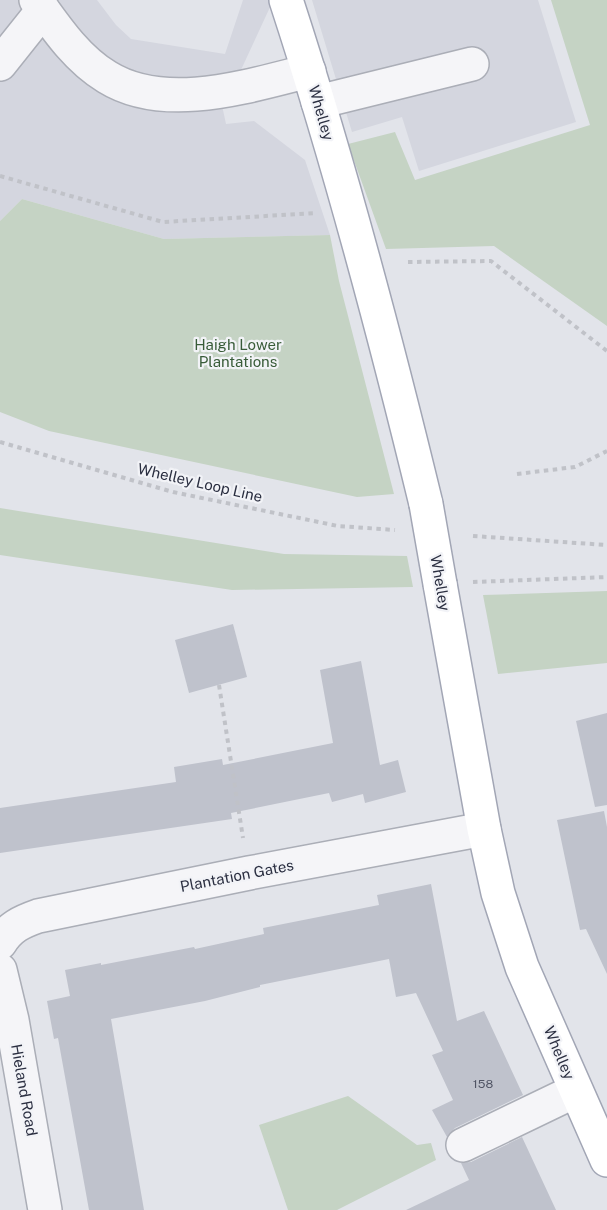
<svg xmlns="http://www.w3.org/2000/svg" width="607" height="1210" viewBox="0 0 607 1210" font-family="'Public Sans',sans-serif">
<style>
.built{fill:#d4d6df}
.green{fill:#c5d3c4}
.building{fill:#bfc2cc}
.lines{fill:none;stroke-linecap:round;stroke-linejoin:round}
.minor-casing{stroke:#abaeb7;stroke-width:36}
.major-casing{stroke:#a2a6b5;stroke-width:36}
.path{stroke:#c0c2c8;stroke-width:4;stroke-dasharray:4.5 4.5;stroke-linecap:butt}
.minor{stroke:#f5f5f8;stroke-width:33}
.major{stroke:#fff;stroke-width:33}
.major-bridge-casing{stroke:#a2a6b5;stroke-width:36;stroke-linecap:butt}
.major-bridge{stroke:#fff;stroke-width:33}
.labels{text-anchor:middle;stroke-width:4.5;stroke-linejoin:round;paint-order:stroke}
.number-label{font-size:12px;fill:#505464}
.street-label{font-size:15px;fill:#2b2f41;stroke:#f2f3f7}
.park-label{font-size:15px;fill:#395c39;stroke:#f2f3f7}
</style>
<rect width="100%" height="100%" fill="#e2e4ea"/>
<g class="built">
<polygon points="0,0 97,0 116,25 131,39 225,54 243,0 270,0 271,5 240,72 217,82 226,124 254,121 305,160 330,235 164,239 22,199 0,221"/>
<polygon points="312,0 538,0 576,122 419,171 402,117 352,132"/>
</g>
<g class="green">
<polygon points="551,0 607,0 607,326 494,246 386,249 348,144 395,132 415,180 590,125"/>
<polygon points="22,199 164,239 330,235 339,281 394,494 357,497 49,431 0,412 0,221"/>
<polygon points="0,508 284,554 407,556 413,587 232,590 0,555"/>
<polygon points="607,591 607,663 498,674 483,595"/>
<polygon points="348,1096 417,1145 431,1143 436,1160 337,1210 288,1210 259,1125"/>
</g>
<g class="building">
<polygon points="233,624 247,677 189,693 175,640"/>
<polygon points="361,661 380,765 398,760 406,792 365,803 363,794 332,802 329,793 231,813 232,819 0,853 0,808 176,782 174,767 222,759 223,765 333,743 320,670"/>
<polygon points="607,713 607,805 595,807 576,721"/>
<polygon points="604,811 607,827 607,974 586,929 580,930 557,820"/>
<polygon points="431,884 457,1021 484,1011 523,1095 455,1128 447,1137 432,1110 453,1100 432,1055 443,1051 416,993 396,997 389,959 260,985 260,987 205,1001 111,1019 144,1210 89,1210 58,1038 54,1039 47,1001 70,996 65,970 101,963 101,965 194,947 195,949 264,934 263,928 379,905 377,895"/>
<polygon points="522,1137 556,1210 406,1210 469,1180 461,1163 471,1162"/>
</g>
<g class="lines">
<defs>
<g id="minor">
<path d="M36,0C56,28 77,59 107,77C165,113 248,86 309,71"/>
<polyline points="0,64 43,10"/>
<polyline points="318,102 472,64"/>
<path d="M0,943C10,927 21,922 38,916L249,873L484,829"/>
<polyline points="0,970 12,1020 45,1210"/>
<polyline points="463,1145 575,1091"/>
</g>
<g id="major">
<path d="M286,0C340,165 385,335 426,504"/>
<polyline points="440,584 484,829 498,893 522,967 607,1160"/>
</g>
</defs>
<use href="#minor" class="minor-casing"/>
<use href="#major" class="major-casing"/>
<g class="path">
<polyline points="0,176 163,222 317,213"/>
<polyline points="408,262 491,261 607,351"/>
<polyline points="0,442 173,492 338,526 395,530"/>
<polyline points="517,474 575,467 607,451"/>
<polyline points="473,536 607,545"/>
<polyline points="473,582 607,577"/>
<polyline points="219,685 243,838"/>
</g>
<use href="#minor" class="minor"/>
<use href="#major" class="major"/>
<defs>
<polyline id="major-bridge" points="426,504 440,584"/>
</defs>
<use href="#major-bridge" class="major-bridge-casing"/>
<use href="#major-bridge" class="major-bridge"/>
</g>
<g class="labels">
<g class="number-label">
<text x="483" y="1088">158</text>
</g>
<g class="street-label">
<text transform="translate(321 113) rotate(74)" y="5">Whelley</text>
<text transform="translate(200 483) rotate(13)" y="5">Whelley Loop Line</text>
<text transform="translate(440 583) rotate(80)" y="5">Whelley</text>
<text transform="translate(237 876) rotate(-11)" y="5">Plantation Gates</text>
<text transform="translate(559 1053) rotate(67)" y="5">Whelley</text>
<text transform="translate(24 1090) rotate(80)" y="5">Hieland Road</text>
</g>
<g class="park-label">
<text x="238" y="350">Haigh Lower<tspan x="238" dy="17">Plantations</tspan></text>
</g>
</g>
</svg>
